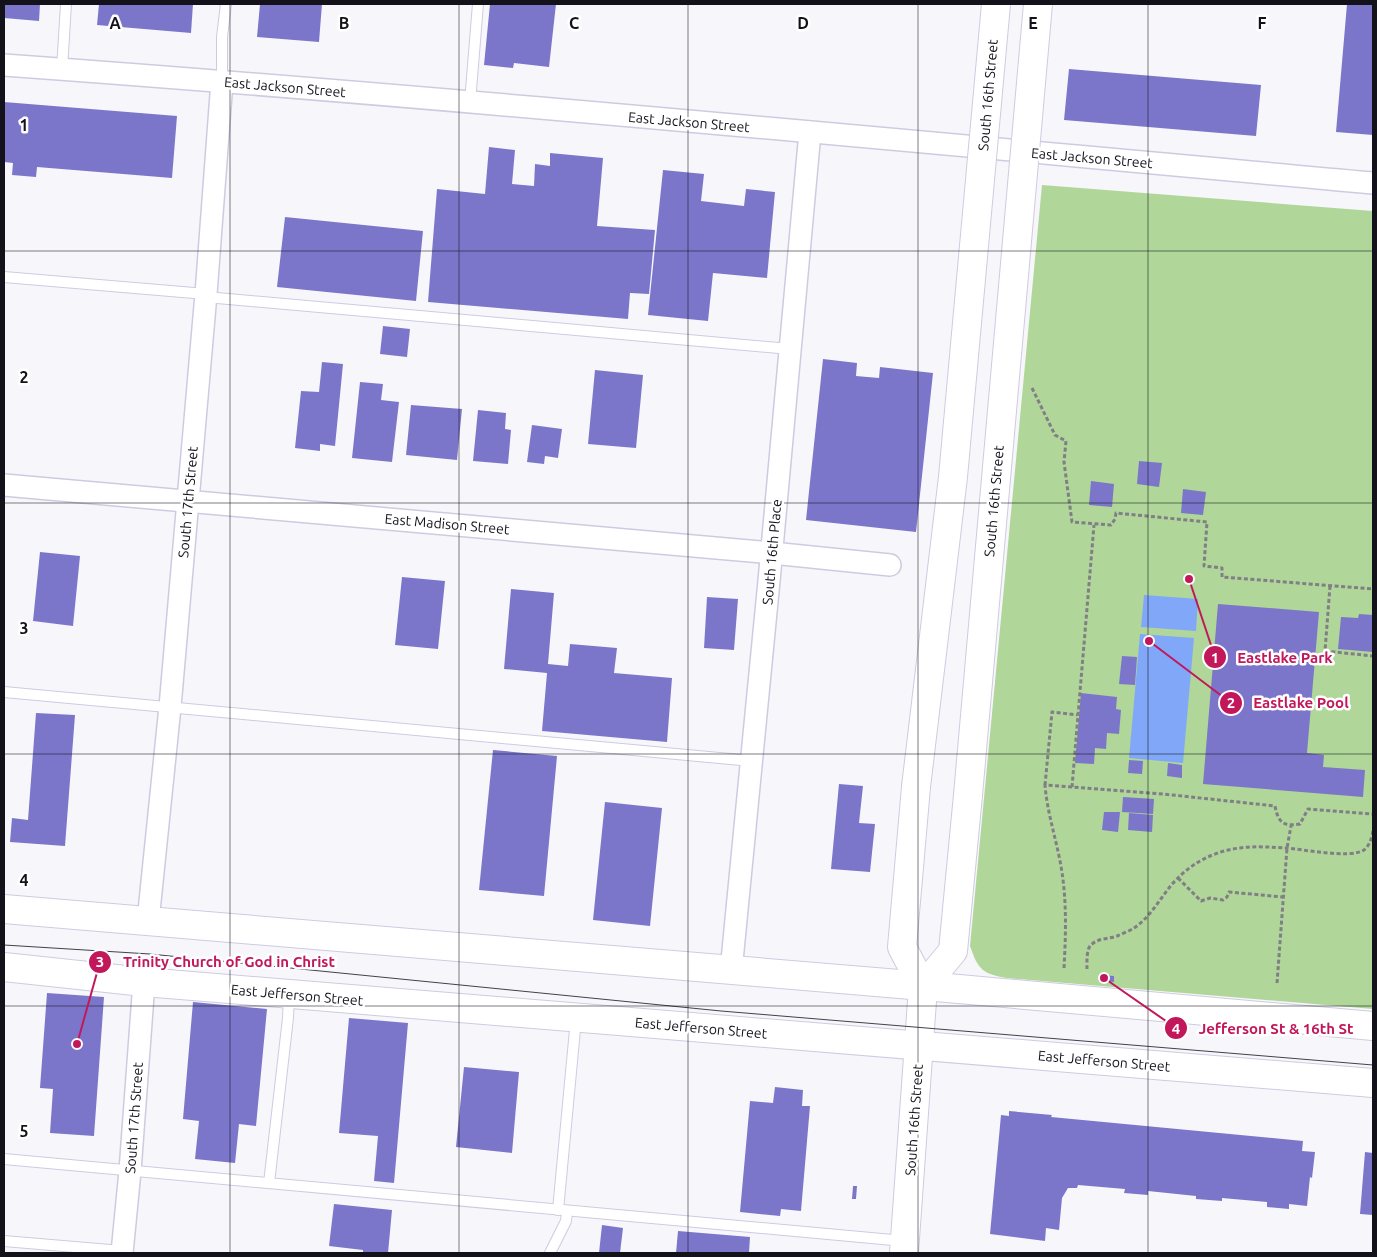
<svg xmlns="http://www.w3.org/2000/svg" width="1377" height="1257" viewBox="0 0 1377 1257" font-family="Ubuntu,sans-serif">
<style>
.green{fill:#b0d699}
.water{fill:#81a8f8}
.building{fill:#7c76ca}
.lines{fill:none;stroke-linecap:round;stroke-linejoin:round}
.service-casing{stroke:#cecbe1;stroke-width:12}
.minor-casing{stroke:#cecbe1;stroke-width:24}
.secondary-casing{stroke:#cecbe1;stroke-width:30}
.primary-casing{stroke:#cecbe1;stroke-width:30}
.path{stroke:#807f85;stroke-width:3;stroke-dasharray:4 2.5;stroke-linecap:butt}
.service{stroke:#fff;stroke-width:10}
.minor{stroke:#fff;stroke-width:21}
.secondary{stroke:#fff;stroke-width:28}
.primary{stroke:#fff;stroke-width:28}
.tram{stroke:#424149;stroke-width:1}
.secondary-bridge-casing{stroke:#cecbe1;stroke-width:30;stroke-linecap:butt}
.secondary-bridge{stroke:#fff;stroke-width:28}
.grid{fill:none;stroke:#13121a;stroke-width:1;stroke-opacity:0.55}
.labels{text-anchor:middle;stroke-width:5;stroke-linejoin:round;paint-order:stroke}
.street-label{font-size:14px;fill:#13121a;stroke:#fff}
.grid-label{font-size:16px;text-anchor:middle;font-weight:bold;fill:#13121a;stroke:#fff;stroke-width:5;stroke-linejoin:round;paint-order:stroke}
.leader{fill:none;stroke:#c2185b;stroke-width:2}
.callout-dot{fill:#c2185b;stroke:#fff;stroke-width:2}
.mark-label{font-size:15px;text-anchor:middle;font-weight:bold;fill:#fff}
.callout-label{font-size:15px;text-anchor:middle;font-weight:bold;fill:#c2185b;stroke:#fff;stroke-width:5;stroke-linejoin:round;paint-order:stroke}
</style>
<rect width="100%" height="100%" fill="#f7f7fb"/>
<path class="green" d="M1042,185L1373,211V1009L1007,978C982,974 978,969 970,946Z"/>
<g class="water">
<polygon points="1144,595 1198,599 1196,631 1141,627"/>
<polygon points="1140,634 1194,638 1183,763 1129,758"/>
</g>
<g class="building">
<polygon points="4,4 40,4 39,21 4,18"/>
<polygon points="99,4 193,4 191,33 97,25"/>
<polygon points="260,4 322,4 319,42 257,37"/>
<polygon points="490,4 556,4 549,67 514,63 513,68 484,65"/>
<polygon points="1347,4 1373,4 1373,135 1336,132"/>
<polygon points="1069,69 1261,85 1256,136 1064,120"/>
<polygon points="4,102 177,116 172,178 37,167 36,177 12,175 13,163 4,162"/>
<polygon points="489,147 515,150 512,184 534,186 535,164 550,166 550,153 603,158 597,226 655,230 649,294 630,293 628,319 428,302 437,189 485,194"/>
<polygon points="663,170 704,174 701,201 744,206 746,189 775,192 767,278 713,273 708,321 648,315"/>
<polygon points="285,217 423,231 416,301 277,287"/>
<polygon points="383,326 410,329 407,357 380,354"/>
<polygon points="823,359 857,363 856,376 879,378 880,367 933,373 916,532 806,520"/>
<polygon points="322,362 343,364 335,446 320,444 320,451 295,448 301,391 319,392"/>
<polygon points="595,370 643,375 636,448 588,444"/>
<polygon points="360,382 383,384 381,400 399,402 392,462 352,458"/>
<polygon points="411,405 462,409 457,460 406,455"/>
<polygon points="478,410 506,413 505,429 511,430 508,464 473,461"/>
<polygon points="532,425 562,429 558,458 545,456 544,464 527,462"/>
<polygon points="1139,461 1162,463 1159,487 1137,484"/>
<polygon points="1091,481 1114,484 1112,507 1089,505"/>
<polygon points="1183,489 1206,492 1203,515 1181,513"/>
<polygon points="40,552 80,556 73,626 33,621"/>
<polygon points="402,577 445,581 438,649 395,645"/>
<polygon points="511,589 554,593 548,664 568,666 570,644 617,648 614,673 672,678 667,742 542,731 547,673 504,669"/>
<polygon points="707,597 738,599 734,650 704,648"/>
<polygon points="1218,604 1319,612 1307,753 1324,755 1323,767 1365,770 1363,797 1203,784"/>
<polygon points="1359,614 1373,615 1373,652 1338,649 1341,617 1358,618"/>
<polygon points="1122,656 1137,657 1135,685 1119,684"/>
<polygon points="1081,693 1117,697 1116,709 1121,710 1119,734 1107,733 1106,749 1095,748 1094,764 1075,763"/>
<polygon points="36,713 75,715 65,846 10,842 12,818 28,820"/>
<polygon points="493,750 557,756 544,896 479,890"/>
<polygon points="1129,760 1143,761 1142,774 1128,773"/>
<polygon points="1168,763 1182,765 1182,778 1167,776"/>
<polygon points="839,784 863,786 859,823 875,824 870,872 831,869"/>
<polygon points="1123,797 1154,799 1153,814 1122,812"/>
<polygon points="605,802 662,808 650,926 593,920"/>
<polygon points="1104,812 1120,812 1118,832 1102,830"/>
<polygon points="1129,813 1153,815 1152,832 1128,830"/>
<polygon points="1100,975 1114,976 1114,982 1100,981"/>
<polygon points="47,993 104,997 94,1136 50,1133 53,1089 40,1088"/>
<polygon points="193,1002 267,1009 256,1126 239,1124 235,1163 195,1159 199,1121 183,1119"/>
<polygon points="349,1018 408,1023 394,1183 374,1181 378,1136 339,1133"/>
<polygon points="464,1067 519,1072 512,1153 456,1147"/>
<polygon points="775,1087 803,1090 802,1106 810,1106 801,1211 781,1209 780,1216 740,1212 750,1101 773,1103"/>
<polygon points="1009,1111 1052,1115 1051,1117 1303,1141 1302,1151 1315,1152 1312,1178 1310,1177 1307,1206 1289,1204 1289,1209 1267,1207 1267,1202 1222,1198 1222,1201 1196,1199 1196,1196 1148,1191 1148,1195 1124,1193 1125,1189 1078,1185 1077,1188 1068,1188 1062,1198 1059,1230 1046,1228 1045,1241 990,1234 1001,1115 1009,1116"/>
<polygon points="1365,1152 1373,1153 1373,1215 1360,1214"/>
<polygon points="853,1186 857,1186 856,1199 852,1199"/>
<polygon points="334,1204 392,1210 388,1253 363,1253 363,1250 329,1246"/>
<polygon points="602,1225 623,1228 620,1253 599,1253"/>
<polygon points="678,1231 750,1237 749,1253 676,1253"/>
</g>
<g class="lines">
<defs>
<g id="service">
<polyline points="62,69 66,4"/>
<polyline points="222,81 222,37 226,4"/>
<polyline points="470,102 478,4"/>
<polyline points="4,277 206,294"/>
<polyline points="206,297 790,349"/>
<polyline points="4,692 752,761"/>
<polyline points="4,1159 904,1241"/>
<polyline points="269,1183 288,1018 289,995"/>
<polyline points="558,1210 576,1019"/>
<polyline points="4,1241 122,1251"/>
<polyline points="550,1253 566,1221 567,1211"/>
</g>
<g id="minor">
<path d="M4,65C461,98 917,142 1373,183"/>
<polyline points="4,485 772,553 890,565"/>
<polyline points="148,921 170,707 206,294 222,81"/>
<polyline points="731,971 769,581 810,132"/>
<polyline points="122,1253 130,1171 144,982"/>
</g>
<g id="secondary">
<polyline points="923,987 953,951 968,795"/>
<polyline points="904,1253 923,987 902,947 916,787"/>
</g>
<g id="primary">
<polyline points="4,909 959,989 1373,1026"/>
<polyline points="4,967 144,982 1373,1083"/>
</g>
</defs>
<use href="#service" class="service-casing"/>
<use href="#minor" class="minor-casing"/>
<use href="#secondary" class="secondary-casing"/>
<use href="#primary" class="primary-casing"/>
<g class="path">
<polyline points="1032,388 1055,435 1066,441 1064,462 1072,522 1111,525 1115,519 1116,513 1207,522 1204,566 1222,568 1222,577 1373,589"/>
<polyline points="1330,586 1325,651 1373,656"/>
<polyline points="1045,785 1052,712 1077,715"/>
<polyline points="1072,787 1094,525"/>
<polyline points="1178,878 1201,901 1210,898 1223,900 1227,897 1229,892 1283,897"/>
<path d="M1064,968C1066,932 1067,896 1060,861C1055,835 1047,811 1045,785L1163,794L1275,806C1278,822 1283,827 1300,824L1308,809L1373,814"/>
<path d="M1087,969C1087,962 1086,948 1092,944C1099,938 1109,939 1117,936C1122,934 1129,931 1134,928C1149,918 1158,902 1169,888C1186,866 1212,851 1240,848C1255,846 1270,847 1285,848C1302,849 1351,859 1364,850C1370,845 1372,837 1373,830"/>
<polyline points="1277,983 1287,848 1291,826"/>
</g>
<use href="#service" class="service"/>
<use href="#minor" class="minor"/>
<use href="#secondary" class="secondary"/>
<use href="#primary" class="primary"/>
<polyline class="tram" points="4,945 150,954 721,1011 1373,1065"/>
<defs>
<g id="secondary-bridge">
<polyline points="916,787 953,477 996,4"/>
<polyline points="968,795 1038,4"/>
</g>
</defs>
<use href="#secondary-bridge" class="secondary-bridge-casing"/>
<use href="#secondary-bridge" class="secondary-bridge"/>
</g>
<path class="grid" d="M230,4V1253M459,4V1253M688,4V1253M918,4V1253M1148,4V1253M4,251H1373M4,503H1373M4,754H1373M4,1006H1373"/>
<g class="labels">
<g class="street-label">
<text transform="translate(285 87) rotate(5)" y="5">East Jackson Street</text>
<text transform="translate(988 95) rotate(-85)" y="5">South 16th Street</text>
<text transform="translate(689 122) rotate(5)" y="5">East Jackson Street</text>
<text transform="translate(1092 158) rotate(5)" y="5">East Jackson Street</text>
<text transform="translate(994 501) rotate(-85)" y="5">South 16th Street</text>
<text transform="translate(188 502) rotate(-85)" y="5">South 17th Street</text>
<text transform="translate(447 524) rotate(5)" y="5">East Madison Street</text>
<text transform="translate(772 552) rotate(-85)" y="5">South 16th Place</text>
<text transform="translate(297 995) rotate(5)" y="5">East Jefferson Street</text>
<text transform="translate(701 1028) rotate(5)" y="5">East Jefferson Street</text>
<text transform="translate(1104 1061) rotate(5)" y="5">East Jefferson Street</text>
<text transform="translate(134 1118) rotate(-86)" y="5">South 17th Street</text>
<text transform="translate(914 1120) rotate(-86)" y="5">South 16th Street</text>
</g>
</g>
<g class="grid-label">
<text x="115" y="29">A</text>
<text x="344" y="29">B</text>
<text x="574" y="29">C</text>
<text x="803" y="29">D</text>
<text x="1033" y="29">E</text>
<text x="1262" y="29">F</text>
<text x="24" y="131">1</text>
<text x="24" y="383">2</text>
<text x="24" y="634">3</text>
<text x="24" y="886">4</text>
<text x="24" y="1137">5</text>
</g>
<path class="leader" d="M1189 579L1215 657M1149 641L1231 703M77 1044L100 962M1104 978L1176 1028"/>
<g class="callout-dot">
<circle cx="1189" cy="579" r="5"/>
<circle cx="1149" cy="641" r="5"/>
<circle cx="77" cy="1044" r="5"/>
<circle cx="1104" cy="978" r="5"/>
<circle cx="1215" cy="657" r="12"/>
<circle cx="1231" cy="703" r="12"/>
<circle cx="100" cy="962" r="12"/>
<circle cx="1176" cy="1028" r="12"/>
</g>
<g class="mark-label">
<text x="1215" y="663">1</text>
<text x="1231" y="708">2</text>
<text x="100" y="967">3</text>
<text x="1176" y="1034">4</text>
</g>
<g class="callout-label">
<text x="1285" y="663">Eastlake Park</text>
<text x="1301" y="708">Eastlake Pool</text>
<text x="229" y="967">Trinity Church of God in Christ</text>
<text x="1276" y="1034">Jefferson St &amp; 16th St</text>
</g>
<rect width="1377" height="1257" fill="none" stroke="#13121a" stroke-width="10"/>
</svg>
